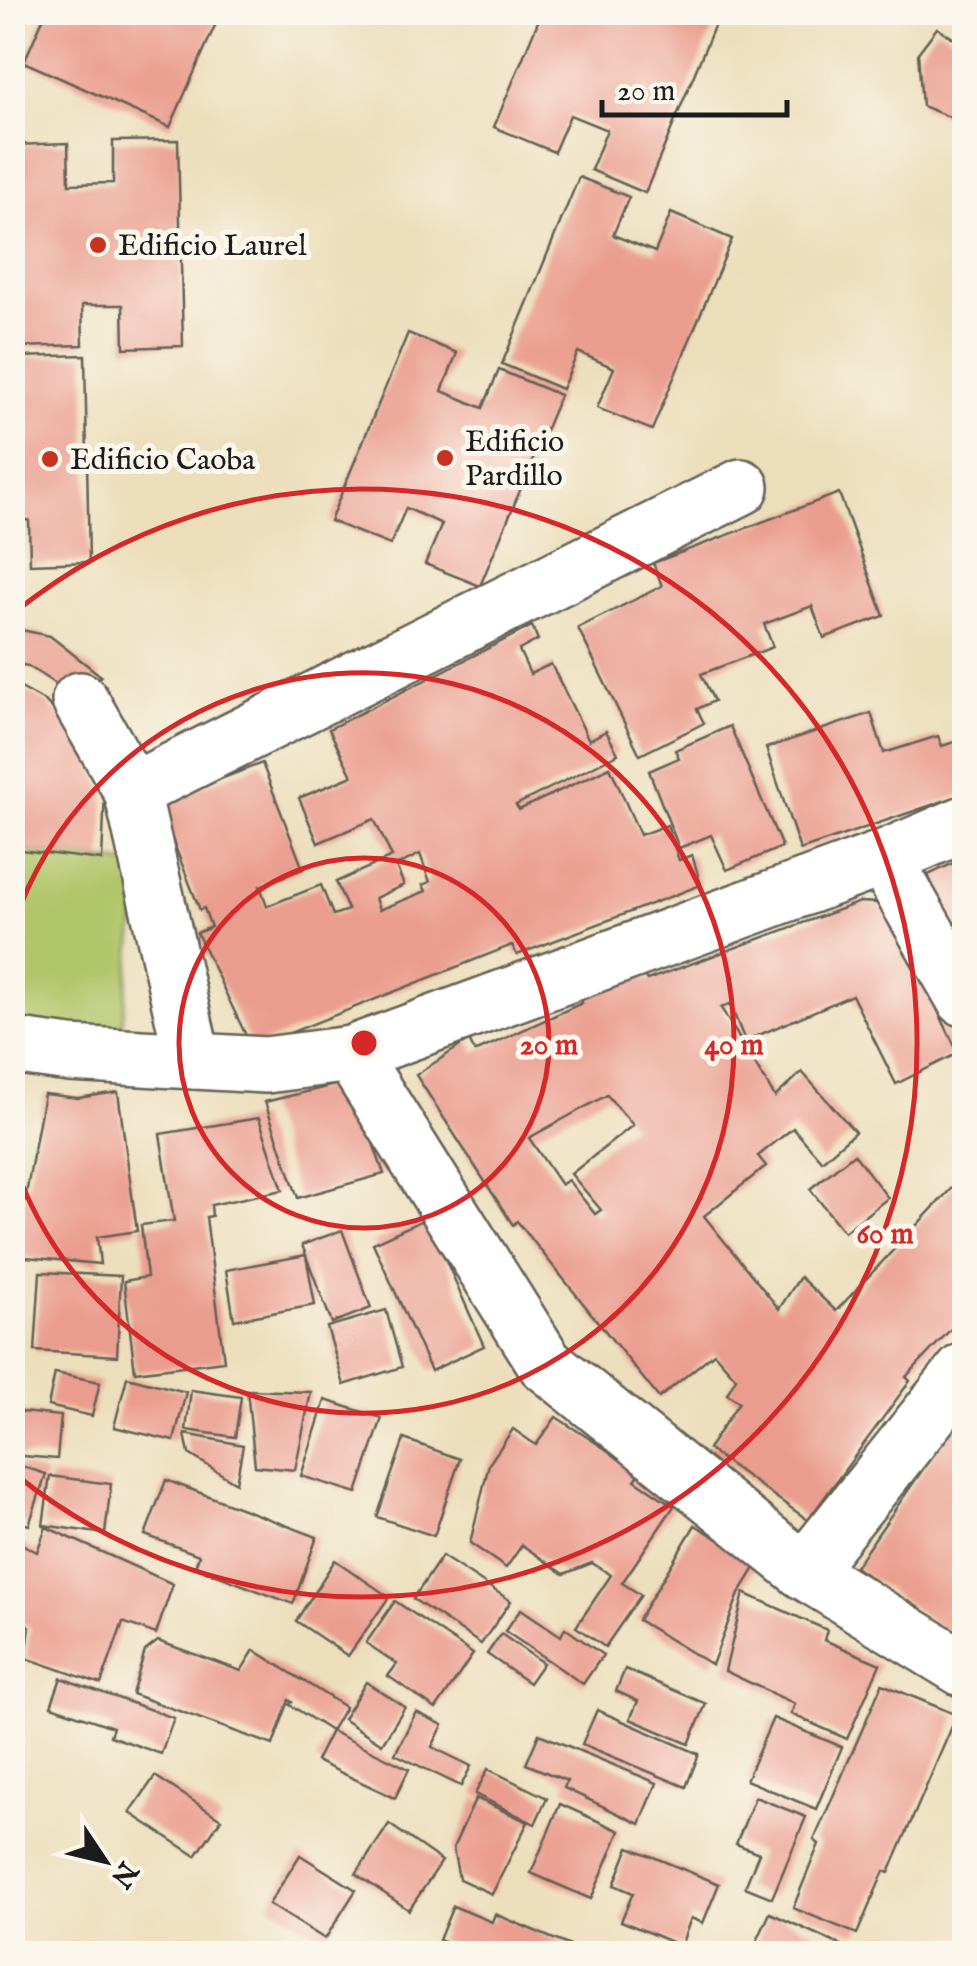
<svg xmlns="http://www.w3.org/2000/svg" width="977" height="1966" viewBox="0 0 977 1966" font-family="'IM FELL English',serif">
<style>
.green{fill:#b0c468;stroke:#667042;stroke-width:2.5}
.building{fill:#ea9d8e;fill-rule:evenodd}
.lines{fill:none;stroke-linecap:round;stroke-linejoin:round}
.minor-casing{stroke:#656054;stroke-width:60}
.minor{stroke:#fff;stroke-width:55}
.ring{fill:none;stroke:#d62828;stroke-width:5}
.poi-dot{fill:#c8321e;stroke:#fbf7ec;stroke-width:4}
.labels{text-anchor:middle;stroke-width:10;stroke-linejoin:round;paint-order:stroke}
.poi-label{font-size:30px;fill:#1c1c1c;stroke:#fbf7ec;text-anchor:start}
.centre{fill:#d62828;stroke:#fbf7ec;stroke-width:5}
.ring-label{font-size:30px;text-anchor:middle;font-weight:bold;fill:#d62828;stroke:#fbf7ec;stroke-width:10;stroke-linejoin:round;paint-order:stroke}
</style>
<rect width="100%" height="100%" fill="#fbf7ec"/>
<filter id="ink" filterUnits="userSpaceOnUse"><feTurbulence type="fractalNoise" baseFrequency=".01" numOctaves="2"/><feDisplacementMap in="SourceGraphic" scale="20" xChannelSelector="R" yChannelSelector="G"/><feConvolveMatrix kernelMatrix="1 2 1 2 8 2 1 2 1" color-interpolation-filters="sRGB"/></filter>
<filter id="wash" filterUnits="userSpaceOnUse"><feTurbulence type="fractalNoise" baseFrequency=".0048" numOctaves="4" result="noise"/><feDisplacementMap in="SourceGraphic" scale="40" xChannelSelector="R" yChannelSelector="G"/><feGaussianBlur stdDeviation="2.25" result="paint"/><feColorMatrix in="noise" values="0 0 0 0 0 0 0 0 0 0 0 0 0 0 0 0 0 1.4 0 .05"/><feComposite in="paint" operator="in"/></filter>
<g filter="url(#wash)">
<rect width="100%" height="100%" fill="#ecdebb"/>
<polygon class="green" points="13,849 142,865 121,1034 13,1021"/>
<g id="blocks">
<g class="building">
<polygon points="46,12 221,12 170,127 24,62"/>
<polygon points="542,12 720,12 645,193 591,170 607,130 570,115 554,152 494,127"/>
<polygon points="937,28 964,45 964,123 922,106 918,53"/>
<polygon points="178,140 183,346 124,348 123,305 82,305 83,345 18,347 14,145 68,143 69,184 113,183 113,141"/>
<polygon points="579,177 629,197 613,235 655,252 671,213 732,239 652,430 597,408 614,368 578,352 562,389 502,364"/>
<polygon points="408,333 457,353 442,391 483,408 499,370 560,395 480,586 425,564 442,524 406,508 390,545 330,521"/>
<polygon points="85,355 89,562 30,564 29,520 12,521 12,399 20,398 19,357"/>
<polygon points="839,493 884,616 824,638 812,606 764,624 773,647 701,674 714,701 697,709 704,723 640,755 578,628 662,586 653,563"/>
<path d="M532,626L538,640L519,650L530,674L551,664L589,740L606,731L618,754L516,805L519,810L610,767L640,835L667,825L679,860L692,855L701,885L517,955L512,945L252,1048L197,933L211,927L204,908L200,910L158,803L262,763L303,869L260,886L267,906L321,885L333,915L348,910L336,882L392,857L374,819L318,843L299,798L352,776L329,729ZM420,854L430,882L423,885L426,891L379,910L375,898L404,885L396,866Z"/>
<polygon points="12,628 50,636 101,676 80,700 28,666 12,663"/>
<polygon points="12,683 46,702 79,734 105,792 102,860 12,849"/>
<polygon points="871,713 884,753 938,736 942,746 964,739 964,794 800,850 766,748"/>
<polygon points="730,726 782,847 727,870 711,835 679,848 649,771 679,758 675,750"/>
<polygon points="964,858 964,957 928,875"/>
<path d="M860,902L878,903L896,922L958,1053L896,1084L852,995L745,1041L730,1004L721,1008L775,1097L802,1072L855,1132L822,1161L793,1128L758,1156L766,1166L704,1216L779,1309L800,1277L836,1311L964,1175V1315L906,1377L910,1381L808,1520L708,1449L739,1402L727,1394L736,1378L714,1353L659,1398L517,1221L513,1225L416,1075L469,1040L475,1052L582,1003L575,991L635,963L647,980ZM607,1095L633,1125L571,1174L601,1210L595,1214L568,1180L561,1185L529,1138Z"/>
<polygon points="351,1081 384,1174 298,1198 265,1102"/>
<polygon points="118,1092 137,1231 97,1237 100,1264 15,1256 44,1094 78,1098"/>
<polygon points="259,1118 283,1190 211,1205 212,1216 206,1217 224,1361 135,1372 124,1281 147,1277 141,1225 174,1221 160,1134"/>
<polygon points="854,1154 888,1198 844,1232 810,1189"/>
<polygon points="427,1218 484,1346 431,1371 373,1243"/>
<polygon points="342,1230 371,1308 332,1323 306,1256 315,1305 234,1320 226,1270 306,1255 302,1245"/>
<polygon points="40,1272 121,1276 117,1356 35,1351"/>
<polygon points="386,1310 402,1367 344,1385 327,1327"/>
<polygon points="55,1373 100,1382 92,1416 48,1406"/>
<polygon points="127,1377 186,1392 174,1441 114,1427"/>
<polygon points="191,1390 241,1397 235,1437 186,1430"/>
<polygon points="247,1390 311,1392 295,1470 255,1466"/>
<polygon points="325,1400 382,1418 357,1493 301,1476"/>
<polygon points="964,1410 964,1644 855,1567"/>
<polygon points="12,1411 61,1416 57,1459 12,1455"/>
<polygon points="556,1417 641,1472 635,1480 674,1506 622,1583 641,1595 605,1647 576,1627 611,1575 592,1563 564,1574 522,1545 506,1568 470,1543 489,1464 513,1429 536,1445"/>
<polygon points="185,1434 243,1445 236,1483 189,1454"/>
<polygon points="404,1439 460,1459 434,1536 377,1517"/>
<polygon points="12,1463 46,1474 29,1525 12,1520"/>
<polygon points="50,1476 111,1484 105,1534 43,1525"/>
<polygon points="166,1480 317,1537 293,1604 195,1567 199,1555 145,1535"/>
<polygon points="695,1525 758,1563 739,1594 712,1665 638,1620"/>
<polygon points="46,1527 173,1584 156,1634 123,1622 101,1684 26,1658 30,1627 12,1618 19,1599 12,1597 12,1539 37,1552"/>
<polygon points="442,1556 511,1601 481,1644 413,1599"/>
<polygon points="335,1560 389,1597 348,1656 296,1621"/>
<polygon points="744,1593 827,1630 824,1640 880,1664 847,1739 791,1714 795,1704 725,1671"/>
<polygon points="395,1601 473,1654 436,1709 388,1676 397,1664 366,1643"/>
<polygon points="521,1609 561,1636 565,1628 603,1655 583,1684 505,1631"/>
<polygon points="501,1634 543,1663 529,1683 487,1654"/>
<polygon points="158,1641 241,1671 254,1650 345,1707 331,1731 290,1705 292,1702 289,1700 273,1745 132,1694 145,1651"/>
<polygon points="625,1669 706,1704 689,1744 630,1719 638,1701 616,1691"/>
<polygon points="61,1678 174,1718 161,1754 110,1736 113,1727 51,1706"/>
<polygon points="366,1682 405,1707 382,1744 343,1719"/>
<polygon points="882,1684 957,1715 889,1873 884,1871 857,1934 793,1908 819,1844 814,1840"/>
<polygon points="597,1710 699,1754 686,1787 582,1744"/>
<polygon points="416,1712 443,1725 432,1747 471,1766 461,1786 395,1754"/>
<polygon points="773,1718 842,1747 816,1809 746,1780"/>
<polygon points="331,1731 409,1769 395,1798 316,1761"/>
<polygon points="539,1734 657,1783 640,1824 564,1788 567,1781 526,1764"/>
<polygon points="488,1769 547,1798 535,1824 475,1794"/>
<polygon points="155,1776 221,1819 196,1856 130,1813"/>
<polygon points="755,1797 806,1817 772,1898 745,1887 759,1853 736,1844"/>
<polygon points="476,1798 528,1822 492,1894 459,1879 453,1848"/>
<polygon points="560,1804 620,1831 591,1899 531,1873"/>
<polygon points="389,1824 442,1861 409,1910 356,1874"/>
<polygon points="629,1847 719,1884 703,1923 691,1918 681,1946 621,1921 633,1893 614,1885"/>
<polygon points="300,1855 356,1890 325,1939 269,1904"/>
<polygon points="453,1906 492,1922 495,1914 589,1954 471,1954 439,1940"/>
<polygon points="770,1913 860,1954 751,1954"/>
</g>
</g>
</g>
<g filter="url(#ink)">
<use href="#blocks" fill-opacity="0" stroke="#656054" stroke-width="2.5"/>
<g class="lines">
<defs>
<g id="minor">
<polyline points="80,700 132,791"/>
<polyline points="884,858 964,998"/>
<polyline points="12,1046 70,1054 266,1065 351,1054 884,858 964,824"/>
<polyline points="351,1054 545,1363 804,1571 964,1371"/>
<polyline points="193,1061 132,791 741,487"/>
<polyline points="804,1571 964,1669"/>
</g>
</defs>
<use href="#minor" class="minor-casing"/>
<use href="#minor" class="minor"/>
</g>
</g>
<g class="ring">
<circle cx="364" cy="1043" r="185"/>
<path d="M13 926A370 370 0 1 1 13 1160"/>
<path d="M15 612A554 554 0 1 1 15 1474"/>
</g>
<g class="poi-dot">
<circle cx="98" cy="245" r="10"/>
<circle cx="445" cy="458" r="10"/>
<circle cx="50" cy="459" r="10"/>
</g>
<g class="labels">
<g class="poi-label">
<text x="118" y="255">Edificio Laurel</text>
<text x="465" y="451">Edificio<tspan x="465" dy="34">Pardillo</tspan></text>
<text x="70" y="469">Edificio Caoba</text>
</g>
</g>
<circle cx="364" cy="1043" r="15" class="centre"/>
<g class="ring-label">
<text x="549" y="1054">20 m</text>
<text x="734" y="1054">40 m</text>
<text x="885" y="1243">60 m</text>
</g>
<rect width="977" height="1966" fill="none" stroke="#fbf7ec" stroke-width="50"/>
<g transform="translate(105 1861) rotate(125)" stroke="#fbf7ec" stroke-width="8" paint-order="stroke">
<path d="M0-8L18 38L0 25L-18 38Z" fill="#1c1c1c"/>
<text y="-15" font-size="28" font-weight="bold" text-anchor="middle" fill="#1c1c1c">N</text>
</g>
<path d="M602 100v15h185v-15" fill="none" stroke="#1c1c1c" stroke-width="5"/>
<text x="617" y="100" font-size="30" fill="#1c1c1c" stroke="#fbf7ec" stroke-width="8" paint-order="stroke">20 m</text>
</svg>
